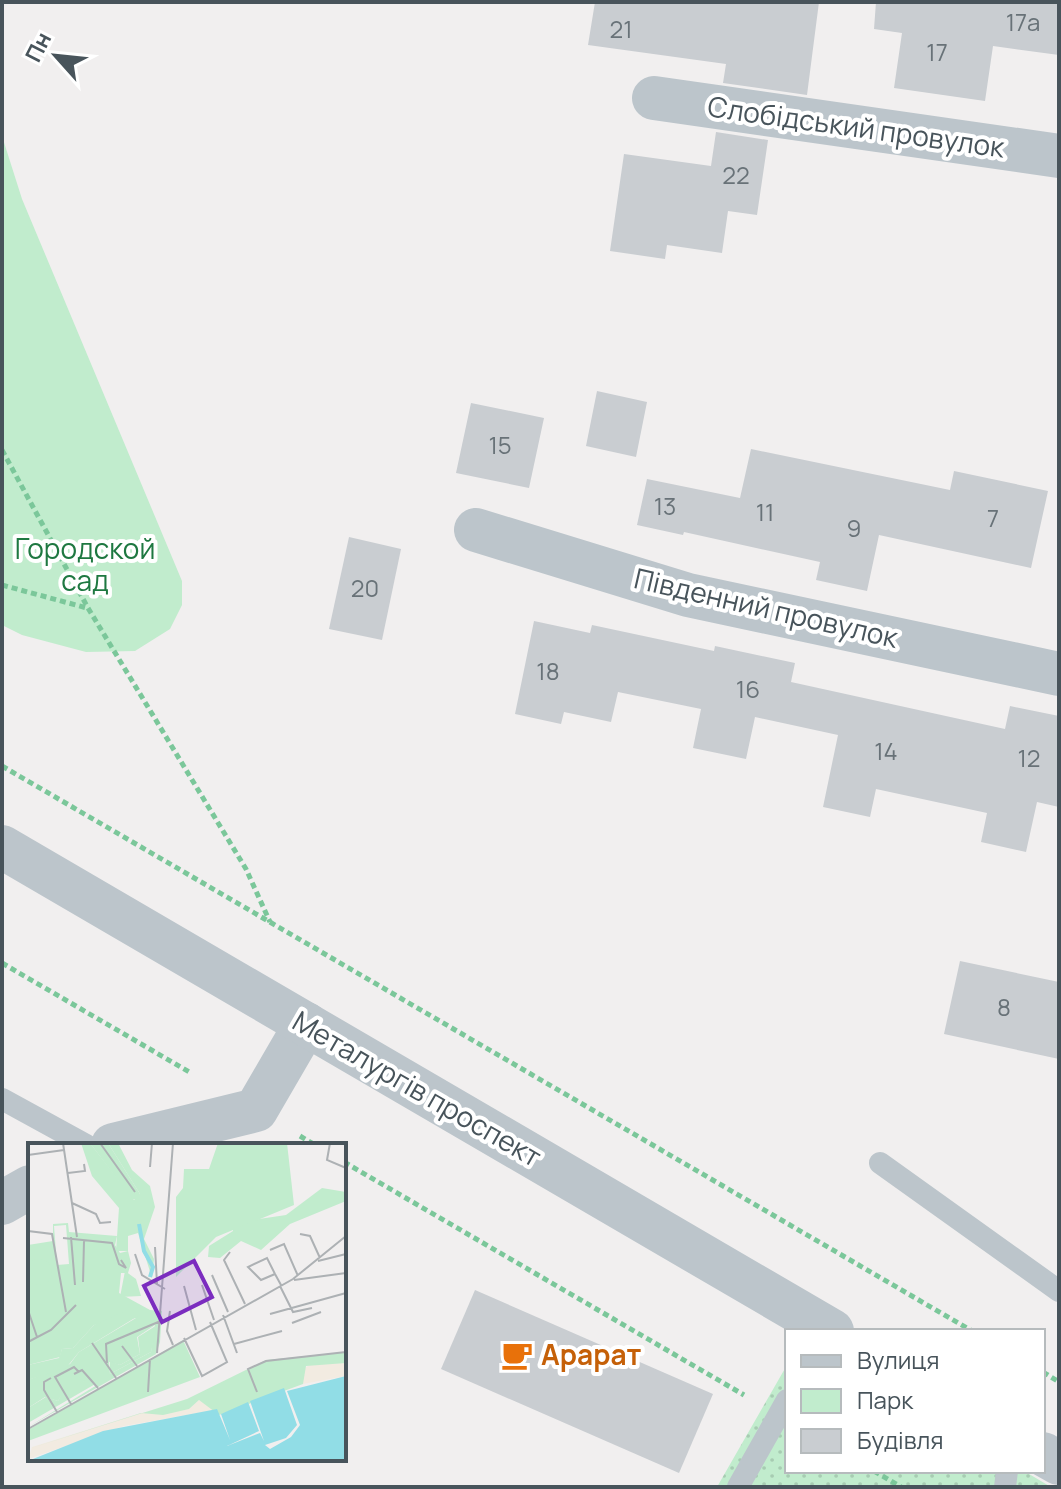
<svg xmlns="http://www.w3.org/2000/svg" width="1061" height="1489" viewBox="0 0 1061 1489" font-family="Manrope,sans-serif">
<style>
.grass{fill:url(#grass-dots)}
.park{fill:#c1eccd}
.building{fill:#c9cdd1}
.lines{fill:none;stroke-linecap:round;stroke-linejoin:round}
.path{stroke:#7bc79a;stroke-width:5;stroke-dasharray:6 4;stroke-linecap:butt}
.service{stroke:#bcc5cb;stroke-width:22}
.minor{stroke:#bcc5cb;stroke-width:44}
.tertiary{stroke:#bcc5cb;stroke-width:44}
.labels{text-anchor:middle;stroke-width:8;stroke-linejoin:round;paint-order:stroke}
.number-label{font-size:24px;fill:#687278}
.street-label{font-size:28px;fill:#48545b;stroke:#fff}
.park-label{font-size:28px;fill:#1e7841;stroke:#fff}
.food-label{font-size:28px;font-weight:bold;fill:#c56008;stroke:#fff;text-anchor:start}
.inset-river{fill:none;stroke:#91dde6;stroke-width:4}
.inset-road{fill:none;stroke:#adb1b4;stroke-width:2}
.view{fill:#7b2cbf;fill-opacity:0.15;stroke:#7b2cbf;stroke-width:4}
.inset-edge{fill:none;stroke:#48545b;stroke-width:4}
</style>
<defs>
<pattern id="grass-dots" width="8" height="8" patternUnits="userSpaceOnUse" patternTransform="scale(2)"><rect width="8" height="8" fill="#c1eccd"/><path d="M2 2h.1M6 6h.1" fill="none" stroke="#a7ccb2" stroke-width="1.8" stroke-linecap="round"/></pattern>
</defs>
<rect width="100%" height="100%" fill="#f1efef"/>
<polygon class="grass" points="787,1365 787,1471 1024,1471 1051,1487 717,1487"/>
<polygon class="park" points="2,136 22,199 182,581 182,605 170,629 135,651 86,652 22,635 2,625"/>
<g class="building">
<polygon points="595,2 819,2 807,95 723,83 726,64 588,45"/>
<polygon points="876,2 1059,2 1059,55 993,46 985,101 894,88 902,33 874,29"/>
<polygon points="716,132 768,140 757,215 728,211 722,253 667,245 665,259 610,251 624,154 711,166"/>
<polygon points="597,391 647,402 636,457 586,446"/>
<polygon points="471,403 544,418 529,488 456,473"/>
<polygon points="751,449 950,490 954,471 1048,491 1031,568 879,535 867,591 816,580 820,562 684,532 683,535 637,525 647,479 740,498"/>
<polygon points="349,537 401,549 382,640 329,629"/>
<polygon points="534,621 590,633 592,625 714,651 715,646 795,663 791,682 1005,729 1010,706 1059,716 1059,807 1037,802 1026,852 981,842 987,813 876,789 870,817 823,807 838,735 755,717 746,759 693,748 701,709 618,692 611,722 564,712 561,724 515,714"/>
<polygon points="960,961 1059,982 1059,1059 944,1034"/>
<polygon points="475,1290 713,1394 679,1473 441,1369"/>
</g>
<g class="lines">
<g class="path">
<polyline points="2,450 88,608 246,869 270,922"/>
<polyline points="2,585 87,608"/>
<polyline points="2,766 972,1331"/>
<polyline points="2,963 191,1073"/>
<polyline points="300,1136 315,1145"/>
<polyline points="344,1162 744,1395"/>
<polyline points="1043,1372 1059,1382"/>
<polyline points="874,1471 901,1487"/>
</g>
<g class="service">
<polyline points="2,1099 86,1145"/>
<polyline points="880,1163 1059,1291"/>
<polyline points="738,1487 787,1400"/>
<polyline points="1005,1487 1007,1471"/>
</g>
<g class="minor">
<polyline points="654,98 1059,156"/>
<polyline points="476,530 688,595 1059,674"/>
<polyline points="113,1145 256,1110 306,1024"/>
<polyline points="2,1203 30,1187"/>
</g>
<g class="tertiary">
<polyline points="2,847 832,1331"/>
<polyline points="1043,1454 1059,1463"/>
</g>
</g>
<defs>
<symbol id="cafe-bare" viewBox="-9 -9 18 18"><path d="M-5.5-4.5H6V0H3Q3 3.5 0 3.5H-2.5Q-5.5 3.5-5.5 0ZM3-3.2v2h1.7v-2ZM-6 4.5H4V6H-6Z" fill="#e8710a" stroke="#fff" stroke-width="2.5" paint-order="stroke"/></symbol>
</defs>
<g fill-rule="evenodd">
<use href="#cafe-bare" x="495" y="1333" width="44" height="44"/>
</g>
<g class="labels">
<g class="number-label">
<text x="1023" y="31">17а</text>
<text x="621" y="38">21</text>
<text x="937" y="61">17</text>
<text x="736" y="184">22</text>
<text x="500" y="454">15</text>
<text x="665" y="515">13</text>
<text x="765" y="521">11</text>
<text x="993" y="527">7</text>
<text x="854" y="537">9</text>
<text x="365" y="597">20</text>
<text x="548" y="680">18</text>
<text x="748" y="698">16</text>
<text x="886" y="760">14</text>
<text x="1029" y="767">12</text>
<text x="1004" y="1016">8</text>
</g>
<g class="street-label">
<text transform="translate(856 127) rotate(8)" y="10">Слобідський провулок</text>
<text transform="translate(766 608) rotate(13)" y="10">Південний провулок</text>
<text transform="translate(417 1089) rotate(30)" y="10">Металургів проспект</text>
</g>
<g class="park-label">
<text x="85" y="559">Городской<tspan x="85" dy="32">сад</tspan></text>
</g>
<g class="food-label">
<text x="541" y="1365">Арарат</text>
</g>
</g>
<g transform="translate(28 1143)">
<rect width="318" height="318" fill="#f1efef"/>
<path d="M62,0H80L112,51L111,57L104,56ZM40,80L41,89L89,93L87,102L92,110L100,108L103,120L100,130H93L91,150L122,167L134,168L132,199L128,211L0,284L69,242L57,238L35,249L30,258L17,254L0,265V237L42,221L51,209L108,175L66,182L45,205L34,206L32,214L0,222V102L25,98V81ZM38,82L41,121L29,122L26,83ZM127,182L123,209L82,231L81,219L92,222L112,211L109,194Z" fill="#c1eccd" fill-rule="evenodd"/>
<path d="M53,0H62L106,57L112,51L80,0H90L104,27L122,43L127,64L116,96L126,116L124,135L110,90L100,93V108H88L91,65L64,33ZM294,45L318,49V58L262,81L233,107L213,98L192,115L180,114L181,103L205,88V80L258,72ZM97,128L108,136L113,153L92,154ZM99,167H108L110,173L51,209L38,225L0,237V222L31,215L34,206L45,205L66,182ZM129,182L123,209L82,231V218L92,222L112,211L110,194ZM58,237L69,240L0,280V265L18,254L30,258L35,247Z" fill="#c1eccd"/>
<path d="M318,220V233L275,241L274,237V227L283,221ZM171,257L187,267L96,283L0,316L4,304L113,270L161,266Z" fill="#f2ebe1"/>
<path d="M190,0H259L266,62L188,94L148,134V54L155,45L156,26H181ZM-2 129a13 13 0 1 1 26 0a13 13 0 1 1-26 0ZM155,197L172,234L0,298V287ZM318,209V220L278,223L275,241L191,272L171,257L161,266L135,272L113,270L0,306L159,256L238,217Z" fill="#c1eccd"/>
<path d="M318,233V318H0L75,288L189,266L202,297L193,271L220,259L231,288L199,303L232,290L236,298L222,258L256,245L269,282L258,295L237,302L242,306L263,294L272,282L259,248Z" fill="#91dde6"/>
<path class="inset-river" d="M111,81L116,108L125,124L122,134"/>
<path class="inset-road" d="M35,0L49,94M72,0L107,49M302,0L299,17L318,25M0,12L36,7M122,24L124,0M40,30L57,28L56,21M44,60L68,71L72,80L83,79M0,88L24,91L38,169M272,91L282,93L292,115M43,94L47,142M35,95L84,100L91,121L98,125L93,117M127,104L129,141M242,107L256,101L270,133M202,109L196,117L217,161M107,111L114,132L137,146M290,118L318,111M247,131L233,137L220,124L239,115L247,131L253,142M184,132L200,169M266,137L318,130M55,139L56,98M174,142L186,177M156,143L168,187M252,143L265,169L284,165M0,167L9,194M142,168L139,188L145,202M242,171L318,150M195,172L209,210M264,180L293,169M156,195L174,233L199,219L182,179M0,199L23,187L48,162M64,200L88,235M206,201L254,188M94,203L109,223M129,210L145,0M79,220L78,201L135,177M46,231L54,227L70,245M23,235L16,239V247L29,269M120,249L122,216M229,249L220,226L238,218L318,209M43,261L27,234L46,224L51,229M0,286L265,136L318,93"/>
<path class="view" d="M166,118L184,154L134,179L116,143Z"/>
<rect width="318" height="318" class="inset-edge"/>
</g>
<rect width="1061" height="1489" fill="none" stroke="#48545b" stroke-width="8"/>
<rect x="785" y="1329" width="260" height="144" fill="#ffffff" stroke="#b6bbbd" stroke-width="2"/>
<rect x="801" y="1355" width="40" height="12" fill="#bcc5cb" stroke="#b6bbbd" stroke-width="2"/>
<text x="857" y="1369" font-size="24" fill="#48545b">Вулиця</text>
<rect x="801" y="1389" width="40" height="24" fill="#c1eccd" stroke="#b6bbbd" stroke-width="2"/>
<text x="857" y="1409" font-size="24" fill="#48545b">Парк</text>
<rect x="801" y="1429" width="40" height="24" fill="#c9cdd1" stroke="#b6bbbd" stroke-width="2"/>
<text x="857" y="1449" font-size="24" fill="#48545b">Будівля</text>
<g transform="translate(56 56) rotate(297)" stroke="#ffffff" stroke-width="6" paint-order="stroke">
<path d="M0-6L14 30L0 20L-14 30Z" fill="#48545b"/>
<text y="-12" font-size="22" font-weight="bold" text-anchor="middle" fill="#48545b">Пн</text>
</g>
</svg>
